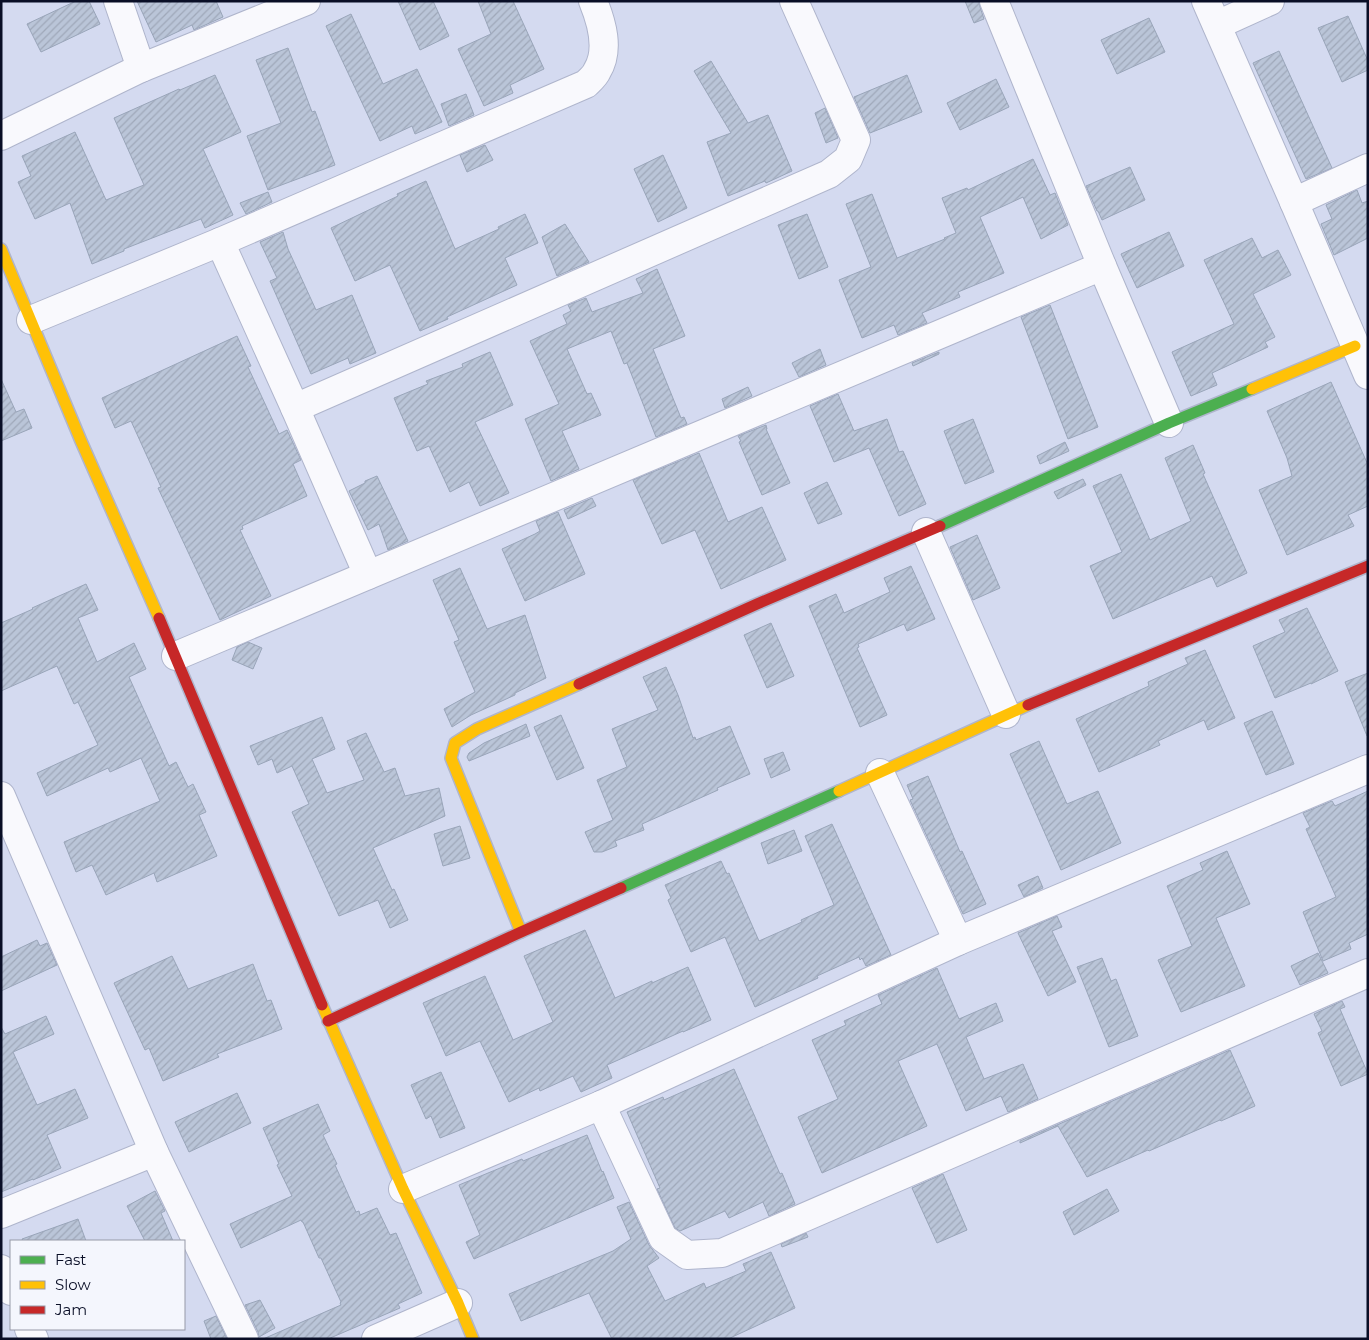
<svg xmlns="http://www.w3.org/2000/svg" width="1369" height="1340" viewBox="0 0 1369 1340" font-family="Montserrat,sans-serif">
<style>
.building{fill:url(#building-hatch);stroke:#99a5b9}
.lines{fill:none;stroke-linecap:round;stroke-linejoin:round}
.street-casing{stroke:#afb5cc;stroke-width:30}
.fast-casing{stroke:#afb5cc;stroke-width:14}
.slow-casing{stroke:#afb5cc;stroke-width:14}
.jam-casing{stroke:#afb5cc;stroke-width:14}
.street{stroke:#f9f9fd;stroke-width:28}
.fast{stroke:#4caf50;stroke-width:11}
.slow{stroke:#ffc107;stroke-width:11}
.jam{stroke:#c62828;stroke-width:11}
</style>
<defs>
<pattern id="building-hatch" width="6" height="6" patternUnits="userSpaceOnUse" patternTransform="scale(1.25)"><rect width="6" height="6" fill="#bac5d8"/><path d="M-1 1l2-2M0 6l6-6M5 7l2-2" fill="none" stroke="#9fa8b9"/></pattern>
</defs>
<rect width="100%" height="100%" fill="#d4daf0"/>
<g class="building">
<polygon points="76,1 89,1 100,24 41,52 27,24"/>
<polygon points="137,1 216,1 223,17 194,30 192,25 156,42"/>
<polygon points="398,1 433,1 449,36 420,50"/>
<polygon points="478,1 513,1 544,69 510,85 513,93 484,106 458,49 491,34"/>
<polygon points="965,1 979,1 980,7 984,19 974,23"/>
<polygon points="351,14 383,84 417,69 442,122 415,134 412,126 380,141 326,26"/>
<polygon points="1348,16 1368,61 1368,70 1342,82 1318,28"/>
<polygon points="1149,18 1165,52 1117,74 1101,40"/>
<polygon points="288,48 312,112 315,111 335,165 268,190 247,136 281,123 256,60"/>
<polygon points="1279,51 1332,168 1306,179 1253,63"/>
<polygon points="711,61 748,123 768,115 792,171 766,183 765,181 728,196 707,142 731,133 694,71"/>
<polygon points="215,75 241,132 203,149 233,215 205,228 201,219 124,249 124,251 92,264 70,203 35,219 18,182 31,176 22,156 75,132 106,200 144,185 114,118 179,89 180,90"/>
<polygon points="907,75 922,112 870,133 854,97"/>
<polygon points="996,79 1009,107 960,130 947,103"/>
<polygon points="466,94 474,115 449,126 441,104"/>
<polygon points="825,108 838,138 826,143 815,113"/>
<polygon points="485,145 493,160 467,172 460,155"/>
<polygon points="663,155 687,208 658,222 634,169"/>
<polygon points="1033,159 1050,195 1055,193 1068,225 1041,239 1023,197 980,217 1004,273 958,292 960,297 922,313 927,323 898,335 894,325 862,338 839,280 871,267 846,204 872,194 897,258 945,239 944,238 956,233 942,198 967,188 968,190"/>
<polygon points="1130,167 1145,200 1102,220 1098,211 1097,211 1086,186"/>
<polygon points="426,181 455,249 499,229 498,227 525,214 538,243 505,258 517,285 447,317 448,319 420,331 390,265 355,281 331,228 398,196 397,194"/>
<polygon points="1357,190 1362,203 1368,201 1368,238 1334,255 1321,224 1332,219 1326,205"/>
<polygon points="268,192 272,202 246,214 240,203"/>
<polygon points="807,214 828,267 799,279 778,225"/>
<polygon points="565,224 589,262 557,276 542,237"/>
<polygon points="283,232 288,249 316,310 352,295 376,353 350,364 348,358 311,374 270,281 277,278 260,242"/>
<polygon points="1169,232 1184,266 1137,288 1121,254"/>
<polygon points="1252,238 1262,258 1278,250 1291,275 1253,294 1275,337 1265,342 1268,347 1212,373 1217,385 1191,396 1172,352 1234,324 1204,260"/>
<polygon points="657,269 685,336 653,349 681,418 684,417 687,424 656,437 627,363 624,364 611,331 567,349 587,394 591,393 601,415 562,431 579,469 551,481 525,419 559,404 530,341 567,324 563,315 571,311 568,305 586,298 592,312 643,293 636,279"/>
<polygon points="1050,305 1098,427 1068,439 1021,317"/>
<polygon points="237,336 251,366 248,367 279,434 287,430 301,460 293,464 307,496 242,526 243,529 240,530 271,596 220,620 158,488 161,487 131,421 115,428 102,398"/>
<polygon points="820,349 826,365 799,377 792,363"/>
<polygon points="490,352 513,405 475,422 509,493 480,506 469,482 450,492 429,446 417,451 394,398 428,384 426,381 463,367 462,364"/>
<polygon points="939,352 939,354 913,366 912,363"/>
<polygon points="1,379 16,412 24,409 32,428 1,441"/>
<polygon points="1331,382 1368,465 1368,506 1348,515 1354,526 1287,555 1259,490 1292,476 1287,458 1267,411"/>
<polygon points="748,387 752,396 725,408 722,399"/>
<polygon points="838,394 854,431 887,419 899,452 903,451 926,504 899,516 869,448 834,462 810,406"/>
<polygon points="973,419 994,472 965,484 944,431"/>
<polygon points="766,425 767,429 766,429 790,483 762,495 739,442 741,441 738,436"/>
<polygon points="1065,442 1069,451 1040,464 1037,456"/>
<polygon points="1193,445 1205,473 1203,474 1247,573 1217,587 1212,576 1113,619 1090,566 1122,552 1093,486 1121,474 1150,540 1191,521 1165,458"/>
<polygon points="699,453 728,522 762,507 786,560 721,589 695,530 662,544 633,480"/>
<polygon points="377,476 408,541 388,550 379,524 368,530 349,491 365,483 365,481"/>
<polygon points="1083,479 1086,485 1058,499 1054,492"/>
<polygon points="827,482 842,514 818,524 804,493"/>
<polygon points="592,498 596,506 568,519 564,510"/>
<polygon points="558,512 585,574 525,601 502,549 535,534 540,531 536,521"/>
<polygon points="977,535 1000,588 973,600 950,547"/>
<polygon points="911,566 935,619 907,631 904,624 858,644 859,647 857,648 887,715 860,727 809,606 836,594 844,613 890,592 884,578"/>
<polygon points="460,568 487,629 525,615 546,678 515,693 515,695 471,715 452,727 444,709 475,692 454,642 459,640 433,580"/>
<polygon points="86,584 98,610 78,618 97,662 134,643 146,669 129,677 169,766 176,762 188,787 193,784 206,812 199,815 217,856 157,882 154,873 106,895 92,865 76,872 64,842 160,801 141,758 110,772 108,768 47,796 37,773 98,745 78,702 74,704 57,666 1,691 1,623 33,609 32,608"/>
<polygon points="1307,608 1338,671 1311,684 1311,683 1275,698 1253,646 1285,632 1279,620"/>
<polygon points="771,623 794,676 767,688 744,635"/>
<polygon points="248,642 262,648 253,669 232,660 237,647"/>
<polygon points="1205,650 1235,718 1208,730 1204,720 1158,741 1160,745 1099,772 1076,719 1149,686 1148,682 1188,664 1185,658"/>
<polygon points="666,667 678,695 693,738 695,737 696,740 730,726 750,774 717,788 718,790 642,824 644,830 615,841 617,846 602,852 594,852 585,832 613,820 597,780 627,767 612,729 658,710 643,677"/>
<polygon points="1368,673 1368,736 1367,736 1345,682"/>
<polygon points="1272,711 1294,764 1266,775 1244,723"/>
<polygon points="561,715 584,768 557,780 534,727"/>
<polygon points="322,717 335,749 312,759 327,793 364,780 347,741 366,733 384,772 395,768 405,796 439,788 445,816 373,848 392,890 394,889 408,920 390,928 378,900 339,916 292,812 309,804 292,766 277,773 272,759 258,765 250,746"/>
<polygon points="526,724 530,736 469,761 467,757 469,753 484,743"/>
<polygon points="1039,741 1067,804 1098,791 1121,843 1061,870 1010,754"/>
<polygon points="783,752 790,770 771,778 764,759"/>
<polygon points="928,776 960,852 962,851 986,904 963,914 910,800 913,799 907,785"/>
<polygon points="1368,791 1368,934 1349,943 1351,949 1323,961 1303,912 1336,897 1306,829 1310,827 1303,813 1332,801 1335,806"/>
<polygon points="832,824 891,955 866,966 862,958 860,960 859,957 817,976 818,978 755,1007 725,937 691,952 668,900 671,898 665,885 721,861 727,874 729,873 759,941 802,922 801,920 834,905 805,836"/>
<polygon points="460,826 470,858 443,866 434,834"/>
<polygon points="794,830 802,851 768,864 761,843"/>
<polygon points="1227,851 1250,904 1216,918 1245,986 1181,1012 1158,960 1192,946 1167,886 1203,870 1200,863"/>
<polygon points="1038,876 1043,888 1024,897 1018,885"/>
<polygon points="1057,916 1062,927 1052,931 1076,982 1048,996 1018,933"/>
<polygon points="585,930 615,998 652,981 652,983 688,967 711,1020 683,1032 683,1031 607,1065 612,1078 581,1092 573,1076 540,1091 539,1088 509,1102 480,1041 446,1056 423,1003 485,976 513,1040 553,1022 524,956"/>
<polygon points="37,940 40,946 47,943 57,965 1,991 1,957"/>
<polygon points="1318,953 1328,973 1300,985 1291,966"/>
<polygon points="172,956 188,989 253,964 267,1001 271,1000 282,1029 217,1054 219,1057 163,1081 149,1048 145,1050 114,983"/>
<polygon points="1102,958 1111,981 1116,979 1138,1036 1109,1047 1077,967"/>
<polygon points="937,968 959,1019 996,1003 1003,1021 966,1037 984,1079 1023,1064 1038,1099 1008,1112 1001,1096 966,1111 937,1044 898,1061 927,1126 822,1173 798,1117 838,1099 812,1040 846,1025 844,1021 882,1004 878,995"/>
<polygon points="1342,1001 1345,1007 1340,1009 1368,1074 1341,1086 1318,1033 1322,1031 1314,1014"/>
<polygon points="46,1016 54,1034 13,1052 37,1105 75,1089 88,1118 47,1135 61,1168 33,1180 33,1179 1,1192 1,1027 5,1034"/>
<polygon points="1230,1050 1255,1106 1221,1121 1220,1120 1149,1151 1148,1150 1087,1177 1058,1126 1020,1143 1020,1141"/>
<polygon points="734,1069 780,1174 782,1173 795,1204 769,1216 763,1202 729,1218 725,1211 680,1231 675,1228 657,1189 660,1188 627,1112 663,1097 664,1100"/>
<polygon points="441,1072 465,1128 440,1138 431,1116 426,1119 411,1085"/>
<polygon points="237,1093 251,1123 189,1152 175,1122"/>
<polygon points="318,1104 330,1131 323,1135 337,1164 335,1165 356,1212 359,1211 360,1215 377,1208 390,1235 396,1233 422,1293 398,1304 400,1308 328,1339 263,1339 341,1305 340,1303 341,1302 321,1258 319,1258 303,1222 302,1222 301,1220 241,1248 230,1224 292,1196 277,1165 279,1164 263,1128"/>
<polygon points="587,1135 602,1172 603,1171 614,1198 474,1259 466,1242 480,1235 459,1185 522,1159 523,1161"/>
<polygon points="943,1174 967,1230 937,1243 912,1188"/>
<polygon points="1107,1189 1119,1211 1074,1235 1063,1212"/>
<polygon points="155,1191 165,1211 161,1213 173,1241 145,1241 127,1206"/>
<polygon points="629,1202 649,1245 659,1258 647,1266 665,1301 704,1283 706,1288 746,1271 743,1264 771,1252 795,1308 728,1339 612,1339 589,1293 521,1321 509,1294 613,1251 631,1239 617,1207"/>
<polygon points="78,1219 86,1241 23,1241 22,1239"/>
<polygon points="806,1233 808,1237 782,1247 781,1244"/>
<polygon points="260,1300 275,1328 259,1337 258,1332 245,1305"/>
<polygon points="216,1316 227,1339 211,1339 204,1321"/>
</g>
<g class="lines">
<defs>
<g id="street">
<polyline points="118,1 141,68"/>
<polyline points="994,1 1102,266 1169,423"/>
<polyline points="1206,1 1294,202 1368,375"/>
<polyline points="1217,25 1270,1"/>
<polyline points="1,136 141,68 306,1"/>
<polyline points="1294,202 1368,168"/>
<polyline points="220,242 295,408 368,575"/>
<path d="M31,320L220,242L586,84C590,80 595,76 597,71C610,50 602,23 593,1"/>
<polyline points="295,408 829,174 848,159 856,140 794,1"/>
<polyline points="926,532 1006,714"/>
<polyline points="176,656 1102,266"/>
<polyline points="880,773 958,941"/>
<polyline points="1,796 154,1152 244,1339"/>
<polyline points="601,1105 663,1238 687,1255 722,1253 1368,973"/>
<polyline points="403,1189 601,1105 958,941 1368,769"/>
<polyline points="1,1214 154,1152"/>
<polyline points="1,1269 11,1291"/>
<polyline points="29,1329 34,1339"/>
<polyline points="376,1339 458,1303"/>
</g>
<g id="fast">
<polyline points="940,526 1169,423 1252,389"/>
<polyline points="621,888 839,791"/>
</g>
<g id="slow">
<polyline points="1,249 81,441 159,618"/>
<polyline points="1252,389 1355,346"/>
<polyline points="839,791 1028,705"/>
<polyline points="521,932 451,758 455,743 477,729 579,684"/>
<polyline points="322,1005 403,1189 458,1303 473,1339"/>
</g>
<g id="jam">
<polyline points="159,618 322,1005"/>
<polyline points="579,684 757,604 940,526"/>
<polyline points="1028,705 1368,566"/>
<polyline points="328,1021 521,932 621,888"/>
</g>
</defs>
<use href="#street" class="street-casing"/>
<use href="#fast" class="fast-casing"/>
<use href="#slow" class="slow-casing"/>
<use href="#jam" class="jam-casing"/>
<use href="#street" class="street"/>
<use href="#fast" class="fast"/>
<use href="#slow" class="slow"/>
<use href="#jam" class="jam"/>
</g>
<rect width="1369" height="1340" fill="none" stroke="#090e26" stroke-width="5"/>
<rect x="10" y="1240" width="175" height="90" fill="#f4f6fd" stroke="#9699a7"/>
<rect x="20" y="1256" width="25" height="8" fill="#4caf50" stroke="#9699a7"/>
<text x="55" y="1265" font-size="15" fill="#090e26">Fast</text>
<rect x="20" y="1281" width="25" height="8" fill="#ffc107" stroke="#9699a7"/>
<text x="55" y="1290" font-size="15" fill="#090e26">Slow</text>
<rect x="20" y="1306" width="25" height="8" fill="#c62828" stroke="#9699a7"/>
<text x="55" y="1315" font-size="15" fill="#090e26">Jam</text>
</svg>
